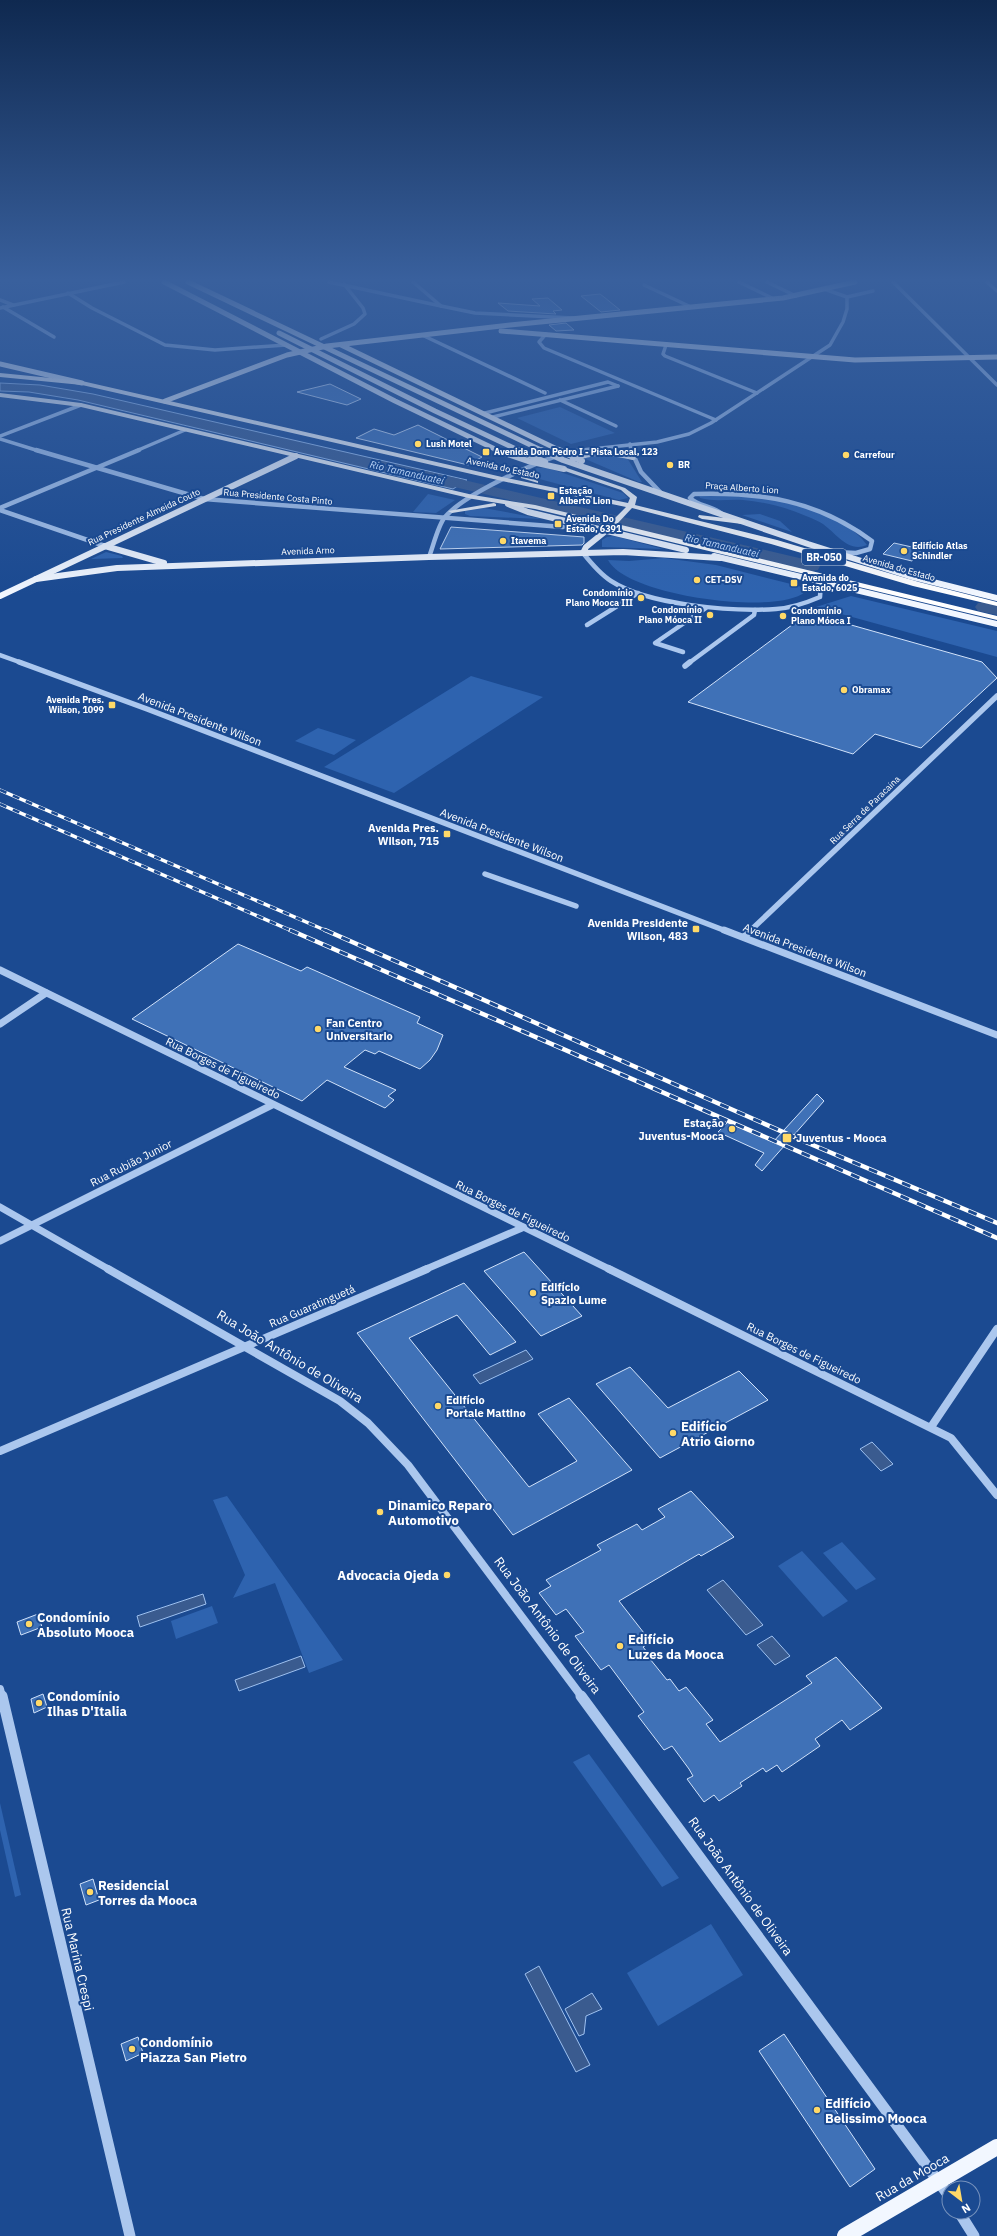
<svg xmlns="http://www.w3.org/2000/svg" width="997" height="2236" viewBox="0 0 997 2236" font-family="'IBM Plex Sans',sans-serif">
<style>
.green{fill:#2e63af}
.water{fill:#3a5b8f;stroke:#9ec1f0}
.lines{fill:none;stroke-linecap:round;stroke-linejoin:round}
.river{fill:#3a5b8f;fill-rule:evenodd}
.building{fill:#3f71b7;stroke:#d1e2fa}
.minor-far5{stroke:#abc7ee;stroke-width:3.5}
.minor-far4{stroke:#abc7ee;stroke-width:4.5}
.minor-far3{stroke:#abc7ee;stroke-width:5.5}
.minor-far2{stroke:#abc7ee;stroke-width:7}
.minor-far1{stroke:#abc7ee;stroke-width:8}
.minor{stroke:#abc7ee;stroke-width:11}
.major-far2{stroke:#f2f7ff;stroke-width:5}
.major-far1{stroke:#f2f7ff;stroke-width:6}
.major{stroke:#f2f7ff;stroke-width:16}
.highway{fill:#fff;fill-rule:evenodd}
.rail-far1-casing{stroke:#fff;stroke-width:3.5}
.rail-casing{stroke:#fff;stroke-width:4.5}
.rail-far1{stroke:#1b4a91;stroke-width:2.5;stroke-dasharray:7;stroke-linecap:butt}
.rail{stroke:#1b4a91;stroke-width:3;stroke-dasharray:9;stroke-linecap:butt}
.poi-dot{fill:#ffd968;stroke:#1b4a91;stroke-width:1.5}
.labels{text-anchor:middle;stroke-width:4;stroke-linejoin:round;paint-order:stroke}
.far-poi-label{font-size:9px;font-weight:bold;fill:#fff;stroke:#1b4a91;text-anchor:start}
.far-street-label{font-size:9px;fill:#fff;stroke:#1b4a91}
.far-water-label{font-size:10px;font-style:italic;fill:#b7d1f5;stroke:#1b4a91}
.shield{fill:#1b4a91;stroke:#bbc9de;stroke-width:1}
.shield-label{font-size:10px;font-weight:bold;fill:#fff}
.street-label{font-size:11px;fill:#fff;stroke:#1b4a91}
.poi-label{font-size:11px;font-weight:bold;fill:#fff;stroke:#1b4a91;text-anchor:start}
.near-street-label{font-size:13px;fill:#fff;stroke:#1b4a91}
.near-poi-label{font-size:13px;font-weight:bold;fill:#fff;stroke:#1b4a91;text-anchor:start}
</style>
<rect width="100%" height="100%" fill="#1b4a91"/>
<g class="green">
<polygon points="560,407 615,433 571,444 517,418"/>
<polygon points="604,454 627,458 642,482 639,482 583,458"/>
<polygon points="537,468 548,468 623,493 628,498 619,500 528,476 528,473"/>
<polygon points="428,494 455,500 436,513 413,512"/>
<path d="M699,495C721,496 745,494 767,498C801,504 846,516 867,545C848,553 837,534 823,524C818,521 812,518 806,516C786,507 765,502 743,500C729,499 714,502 700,498Z"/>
<polygon points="484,508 543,519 470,516 465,514 465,511"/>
<polygon points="760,514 780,521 792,532 742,515"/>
<polygon points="613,536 618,537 663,549 602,547 602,540 607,537"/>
<polygon points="106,552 122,556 123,558 91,559"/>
<path d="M664,558L716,565L799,586L804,589L805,592C777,616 626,596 608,560L629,561Z"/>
<polygon points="851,596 997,631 997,657 816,607"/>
<polygon points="471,676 543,697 394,793 324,767"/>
<polygon points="318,728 356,740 334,755 295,741"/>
<polygon points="227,1496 343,1660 309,1673 275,1583 233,1598 245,1575 213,1500"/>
<polygon points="842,1542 876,1579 856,1590 823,1553"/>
<polygon points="802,1551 848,1601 823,1617 778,1566"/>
<polygon points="212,1606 218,1623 176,1639 171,1621"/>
<polygon points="589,1754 679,1878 662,1887 573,1762"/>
<polygon points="0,1803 21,1895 15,1897 0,1830"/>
<polygon points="711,1924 743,1975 658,2026 627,1973"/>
</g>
<g class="water">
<polygon points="0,383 40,385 93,394 467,480 453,489 78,400 29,392 0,391"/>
<polygon points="526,1350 533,1359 480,1384 473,1375"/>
<polygon points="872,1442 893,1464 881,1471 860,1449"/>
<polygon points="723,1580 763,1625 746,1635 707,1590"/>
<polygon points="203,1594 206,1604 140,1627 137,1616"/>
<polygon points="772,1636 790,1656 775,1665 757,1645"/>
<polygon points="301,1656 305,1667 239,1691 235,1680"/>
<polygon points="539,1966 590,2065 576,2072 525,1974"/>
<polygon points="592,1993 602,2009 586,2016 584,2034 579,2036 565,2009"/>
</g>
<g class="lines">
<g class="river">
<polygon points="425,471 812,561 818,562 820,566 818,570 812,571 420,479 417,476 420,473"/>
<polygon points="984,602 997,605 997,615 978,611 975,607 978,603"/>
</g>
</g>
<g class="building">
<polygon points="600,294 604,297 620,310 601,312 581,296"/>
<polygon points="548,298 562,310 553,311 556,314 508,311 498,303 540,306 532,299"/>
<polygon points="566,323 574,330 556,331 549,325"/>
<polygon points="330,384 361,399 347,405 297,392"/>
<polygon points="418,425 482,457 468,465 356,438 374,429 394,435"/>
<polygon points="451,527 584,537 584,543 582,545 440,549"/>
<polygon points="894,543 912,547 924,550 912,561 883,554"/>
<polygon points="800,619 807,620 830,619 982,662 997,678 921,748 875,734 853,754 688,702"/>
<polygon points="238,944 301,971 307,967 420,1017 417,1023 443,1035 437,1050 430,1060 420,1069 379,1051 375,1054 365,1050 344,1067 396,1090 388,1096 394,1100 385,1108 327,1080 302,1101 132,1019"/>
<polygon points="817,1094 824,1101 762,1171 755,1165 764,1153 718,1132 728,1122 773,1142"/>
<polygon points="524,1252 582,1316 541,1336 484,1271"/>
<polygon points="464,1283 516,1342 490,1355 457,1315 409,1338 529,1487 577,1461 538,1414 569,1398 632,1470 513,1535 357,1333"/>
<polygon points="630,1367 668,1408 739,1371 768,1400 660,1458 596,1384"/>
<polygon points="691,1491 734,1537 701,1556 699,1554 619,1601 651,1642 643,1647 652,1658 650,1659 667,1680 670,1679 679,1691 686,1687 713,1720 706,1724 720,1742 812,1683 806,1676 836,1657 882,1708 850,1730 842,1720 815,1739 820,1746 782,1772 777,1765 766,1772 763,1768 740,1783 742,1786 719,1801 714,1795 704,1802 687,1779 693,1776 689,1769 672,1746 664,1750 638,1716 644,1712 609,1665 601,1670 575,1636 584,1632 566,1609 556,1615 539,1593 551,1586 546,1580 601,1550 597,1545 637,1524 642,1530 665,1517 658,1509"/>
<polygon points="38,1614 42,1627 21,1635 17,1622"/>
<polygon points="43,1694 47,1707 34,1713 31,1699"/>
<polygon points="93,1879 99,1900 86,1905 80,1884"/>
<polygon points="784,2034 875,2169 850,2187 759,2051"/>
<polygon points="138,2037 143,2053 126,2061 121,2044"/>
</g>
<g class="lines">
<g class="minor-far5">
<polyline points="329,282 441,306"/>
<polyline points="413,282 441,306 475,313 573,318"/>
<polyline points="739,282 774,299"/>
<polyline points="767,282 796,296"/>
<polyline points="893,282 997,385"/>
<polyline points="987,282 997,291"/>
<polyline points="644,285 691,307"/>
<polyline points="68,293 92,308 165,345 215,350 286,345"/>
<polyline points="847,297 873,291"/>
<polyline points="0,300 13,305"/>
<polyline points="3,307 54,337"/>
<polyline points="0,308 124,282"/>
<polyline points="546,334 539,342 544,348 716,420"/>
<polyline points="422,335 545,393"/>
<polyline points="321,339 354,324 365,314 363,308 344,284"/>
<polyline points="666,345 663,354 665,356 757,393"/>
<polyline points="560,400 616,426"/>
<polyline points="485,413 608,382 618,386"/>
<polyline points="493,417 618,386"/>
<polyline points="0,436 81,405"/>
<polyline points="0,439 39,451"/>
<polyline points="630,444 631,451"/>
<polyline points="136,451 185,430"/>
<polyline points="573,451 657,442 689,434 711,423 830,345 843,322 847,309 847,297 824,289"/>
</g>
<g class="minor-far4">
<polyline points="36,450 204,499 563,527"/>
<polyline points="631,450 641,472 661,493"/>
<polyline points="0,508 139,450"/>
<polyline points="0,510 105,546"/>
<path d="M722,514C713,506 698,506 690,498L694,494C761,492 817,500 872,541L870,549L856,553L835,552"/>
<path d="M583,553C591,563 600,574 611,581C648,605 732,612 776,609C792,608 806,603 820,597L821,582"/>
<path d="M429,557C433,547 438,525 445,517C466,493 551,453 583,450"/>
<polyline points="587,625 638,593"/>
<polyline points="683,652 655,643 706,608"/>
<polyline points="0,655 22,663"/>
<polyline points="689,663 754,615 755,610"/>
</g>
<g class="minor-far3">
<polyline points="19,662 147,709 726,931"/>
<polyline points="685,666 690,662"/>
<polyline points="485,874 576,906"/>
<polyline points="750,931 997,696"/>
</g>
<g class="minor-far2">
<polyline points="724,930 997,1035"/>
<polyline points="744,937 751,930"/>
<polyline points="0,970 611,1270"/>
<polyline points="0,1024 46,993"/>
<polyline points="0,1207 110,1270"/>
<polyline points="0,1241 272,1105"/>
<polyline points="424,1270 522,1228"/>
</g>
<g class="minor-far1">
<polyline points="108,1269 340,1401 368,1423 408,1465 582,1697"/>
<polyline points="609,1269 951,1438 997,1495"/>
<polyline points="931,1427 997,1329"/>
<polyline points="0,1451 427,1269"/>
<polyline points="0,1689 2,1697"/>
</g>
<g class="minor">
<polyline points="2,1696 130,2236"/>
<polyline points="581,1696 949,2196"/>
<polyline points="959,2212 974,2236"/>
</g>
<g class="major-far2">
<polyline points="164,282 395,401 499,451"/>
<polyline points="188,282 543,451"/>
<polyline points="501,331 855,360 997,357"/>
<polyline points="279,333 435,411 520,451"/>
<polyline points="341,345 561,451"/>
<polyline points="0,364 82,383"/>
<polyline points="165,401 287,355 327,346 510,325 783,298 855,282"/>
</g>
<g class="major-far1">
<polyline points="496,450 528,461 564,469"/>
<polyline points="518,450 545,462"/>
<polyline points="541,450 563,460 808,544 909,576 997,598"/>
<polyline points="559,450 582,461"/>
<path d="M573,459C592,450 613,452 633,457"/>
<polyline points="508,504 528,512 686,550"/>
<polyline points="105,546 164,563"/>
<polyline points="583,553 586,547 607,530"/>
<polyline points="714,556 997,624"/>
<polyline points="36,579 117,568 429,557 623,552 720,558"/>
<polyline points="0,596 296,456"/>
</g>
<polyline class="major" points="845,2236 997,2147"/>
<g class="highway">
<polygon points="0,373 82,381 502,477 628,503 630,498 621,490 562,470 561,469 564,467 625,488 637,497 635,505 777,540 919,582 997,602 997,606 913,586 771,544 632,508 617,524 997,616 997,620 613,528 607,532 603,530 607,526 535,509 473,499 81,407 0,397 0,393 81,403 473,495 535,505 610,523 626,507 502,481 82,385 0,377"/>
<polygon points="525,467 528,469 527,476 538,481 538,483 521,478 522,469"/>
<polygon points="494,503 496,504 496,506 452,513 448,511"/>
<polygon points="699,515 742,520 746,522 742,524 702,519 698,517"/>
</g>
<defs>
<g id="rail-far1">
<polyline points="0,790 327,931"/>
<polyline points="0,804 292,931"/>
</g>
<g id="rail">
<polyline points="290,930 997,1238"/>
<polyline points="325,930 808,1143 997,1223"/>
</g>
</defs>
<use href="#rail-far1" class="rail-far1-casing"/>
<use href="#rail" class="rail-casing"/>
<use href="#rail-far1" class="rail-far1"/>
<use href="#rail" class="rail"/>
</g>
<linearGradient id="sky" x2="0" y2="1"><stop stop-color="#0f2950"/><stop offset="0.47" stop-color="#39609d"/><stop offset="1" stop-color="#39609d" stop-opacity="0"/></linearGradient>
<rect width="997" height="595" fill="url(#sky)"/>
<g class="poi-dot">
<circle cx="418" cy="444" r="4"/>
<rect x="482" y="448" width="8" height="8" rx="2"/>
<circle cx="846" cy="455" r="4"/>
<circle cx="670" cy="465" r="4"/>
<rect x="547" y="492" width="8" height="8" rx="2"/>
<rect x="554" y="520" width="8" height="8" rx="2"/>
<circle cx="503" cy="541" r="4"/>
<circle cx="904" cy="551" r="4"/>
<circle cx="697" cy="580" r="4"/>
<rect x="790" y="579" width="8" height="8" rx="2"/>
<circle cx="641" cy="598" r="4"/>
<circle cx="710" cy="615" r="4"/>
<circle cx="783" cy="616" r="4"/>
<circle cx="844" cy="690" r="4"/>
<rect x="108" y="701" width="8" height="8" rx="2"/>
<rect x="443" y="830" width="8" height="8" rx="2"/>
<rect x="692" y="925" width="8" height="8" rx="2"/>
<circle cx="318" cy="1029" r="4"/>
<circle cx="732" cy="1129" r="4"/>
<rect x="782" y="1133" width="10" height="10" rx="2"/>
<circle cx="533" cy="1293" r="4"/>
<circle cx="438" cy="1406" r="4"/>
<circle cx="673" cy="1433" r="4"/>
<circle cx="380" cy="1512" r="4"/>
<circle cx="447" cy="1575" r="4"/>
<circle cx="29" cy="1624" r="4"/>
<circle cx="620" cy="1646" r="4"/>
<circle cx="39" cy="1703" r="4"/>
<circle cx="90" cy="1892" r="4"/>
<circle cx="132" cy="2049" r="4"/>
<circle cx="817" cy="2110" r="4"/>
</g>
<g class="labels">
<g class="far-poi-label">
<text x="426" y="447">Lush Motel</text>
<text x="494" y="455">Avenida Dom Pedro I - Pista Local, 123</text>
<text x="854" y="458">Carrefour</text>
<text x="678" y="468">BR</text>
<text x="559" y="494">Estação<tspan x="559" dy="10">Alberto Lion</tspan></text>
<text x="566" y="522">Avenida Do<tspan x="566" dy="10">Estado, 6391</tspan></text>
<text x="511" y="544">Itavema</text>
<text x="912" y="549">Edifício Atlas<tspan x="912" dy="10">Schindler</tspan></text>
<text x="802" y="581">Avenida do<tspan x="802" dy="10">Estado, 6025</tspan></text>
<text x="705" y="583">CET-DSV</text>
<text x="633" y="596" text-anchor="end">Condomínio<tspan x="633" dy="10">Plano Mooca III</tspan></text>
<text x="702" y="613" text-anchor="end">Condomínio<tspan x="702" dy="10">Plano Móoca II</tspan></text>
<text x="791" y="614">Condomínio<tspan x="791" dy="10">Plano Móoca I</tspan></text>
<text x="852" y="693">Obramax</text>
<text x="104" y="703" text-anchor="end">Avenida Pres.<tspan x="104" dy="10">Wilson, 1099</tspan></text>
</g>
<g class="far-street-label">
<text transform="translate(503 468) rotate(12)" y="3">Avenida do Estado</text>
<text transform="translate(742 488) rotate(4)" y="3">Praça Alberto Lion</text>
<text transform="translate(278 497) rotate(5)" y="3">Rua Presidente Costa Pinto</text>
<text transform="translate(144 517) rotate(-25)" y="3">Rua Presidente Almeida Couto</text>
<text transform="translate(308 551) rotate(-2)" y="3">Avenida Arno</text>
<text transform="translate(899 568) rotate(16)" y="3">Avenida do Estado</text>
<text transform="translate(865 810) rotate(-44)" y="3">Rua Serra de Paracaina</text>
</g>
<g class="far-water-label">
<text transform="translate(407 472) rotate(13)" y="4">Rio Tamanduateí</text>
<text transform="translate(722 545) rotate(13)" y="4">Rio Tamanduateí</text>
</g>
<rect class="shield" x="802" y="549" width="44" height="16" rx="3"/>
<g class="shield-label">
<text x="824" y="561">BR-050</text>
</g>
<g class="street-label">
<text transform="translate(200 719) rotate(21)" y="4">Avenida Presidente Wilson</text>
<text transform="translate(502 835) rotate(21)" y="4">Avenida Presidente Wilson</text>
<text transform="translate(805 950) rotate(21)" y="4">Avenida Presidente Wilson</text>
<text transform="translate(223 1068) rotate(26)" y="4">Rua Borges de Figueiredo</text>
<text transform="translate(131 1163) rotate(-27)" y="4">Rua Rubião Junior</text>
<text transform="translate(513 1211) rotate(26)" y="4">Rua Borges de Figueiredo</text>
<text transform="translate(312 1306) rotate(-23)" y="4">Rua Guaratinguetá</text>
<text transform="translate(804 1353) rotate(26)" y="4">Rua Borges de Figueiredo</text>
</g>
<g class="poi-label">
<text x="439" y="832" text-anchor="end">Avenida Pres.<tspan x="439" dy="13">Wilson, 715</tspan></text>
<text x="688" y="927" text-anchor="end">Avenida Presidente<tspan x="688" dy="13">Wilson, 483</tspan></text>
<text x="326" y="1027">Fan Centro<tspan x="326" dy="13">Universitario</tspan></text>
<text x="724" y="1127" text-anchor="end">Estação<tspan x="724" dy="13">Juventus-Mooca</tspan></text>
<text x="796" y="1142">Juventus - Mooca</text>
<text x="541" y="1291">Edifício<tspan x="541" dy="13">Spazio Lume</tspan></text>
<text x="446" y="1404">Edifício<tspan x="446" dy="13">Portale Mattino</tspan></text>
</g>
<g class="near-street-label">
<text transform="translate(290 1356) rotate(31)" y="5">Rua João Antônio de Oliveira</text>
<text transform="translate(548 1625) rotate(53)" y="5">Rua João Antônio de Oliveira</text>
<text transform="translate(741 1886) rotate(54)" y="5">Rua João Antônio de Oliveira</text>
<text transform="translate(78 1959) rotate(77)" y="5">Rua Marina Crespi</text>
<text transform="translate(912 2177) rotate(-30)" y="5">Rua da Mooca</text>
</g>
<g class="near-poi-label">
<text x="681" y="1431">Edifício<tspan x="681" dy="15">Atrio Giorno</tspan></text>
<text x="388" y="1510">Dinamico Reparo<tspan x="388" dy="15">Automotivo</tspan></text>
<text x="439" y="1580" text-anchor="end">Advocacia Ojeda</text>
<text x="37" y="1622">Condomínio<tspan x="37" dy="15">Absoluto Mooca</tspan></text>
<text x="628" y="1644">Edifício<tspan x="628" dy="15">Luzes da Mooca</tspan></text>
<text x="47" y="1701">Condomínio<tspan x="47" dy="15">Ilhas D'Italia</tspan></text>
<text x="98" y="1890">Residencial<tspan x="98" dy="15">Torres da Mooca</tspan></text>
<text x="140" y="2047">Condomínio<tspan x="140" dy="15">Piazza San Pietro</tspan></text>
<text x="825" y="2108">Edifício<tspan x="825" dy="15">Belissimo Mooca</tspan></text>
</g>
</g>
<g transform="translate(961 2200) rotate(149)"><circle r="19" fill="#1b4a91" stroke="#7692bd"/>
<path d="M0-3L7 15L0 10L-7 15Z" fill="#ffd968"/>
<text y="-6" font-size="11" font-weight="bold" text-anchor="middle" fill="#ffffff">N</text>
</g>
</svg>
